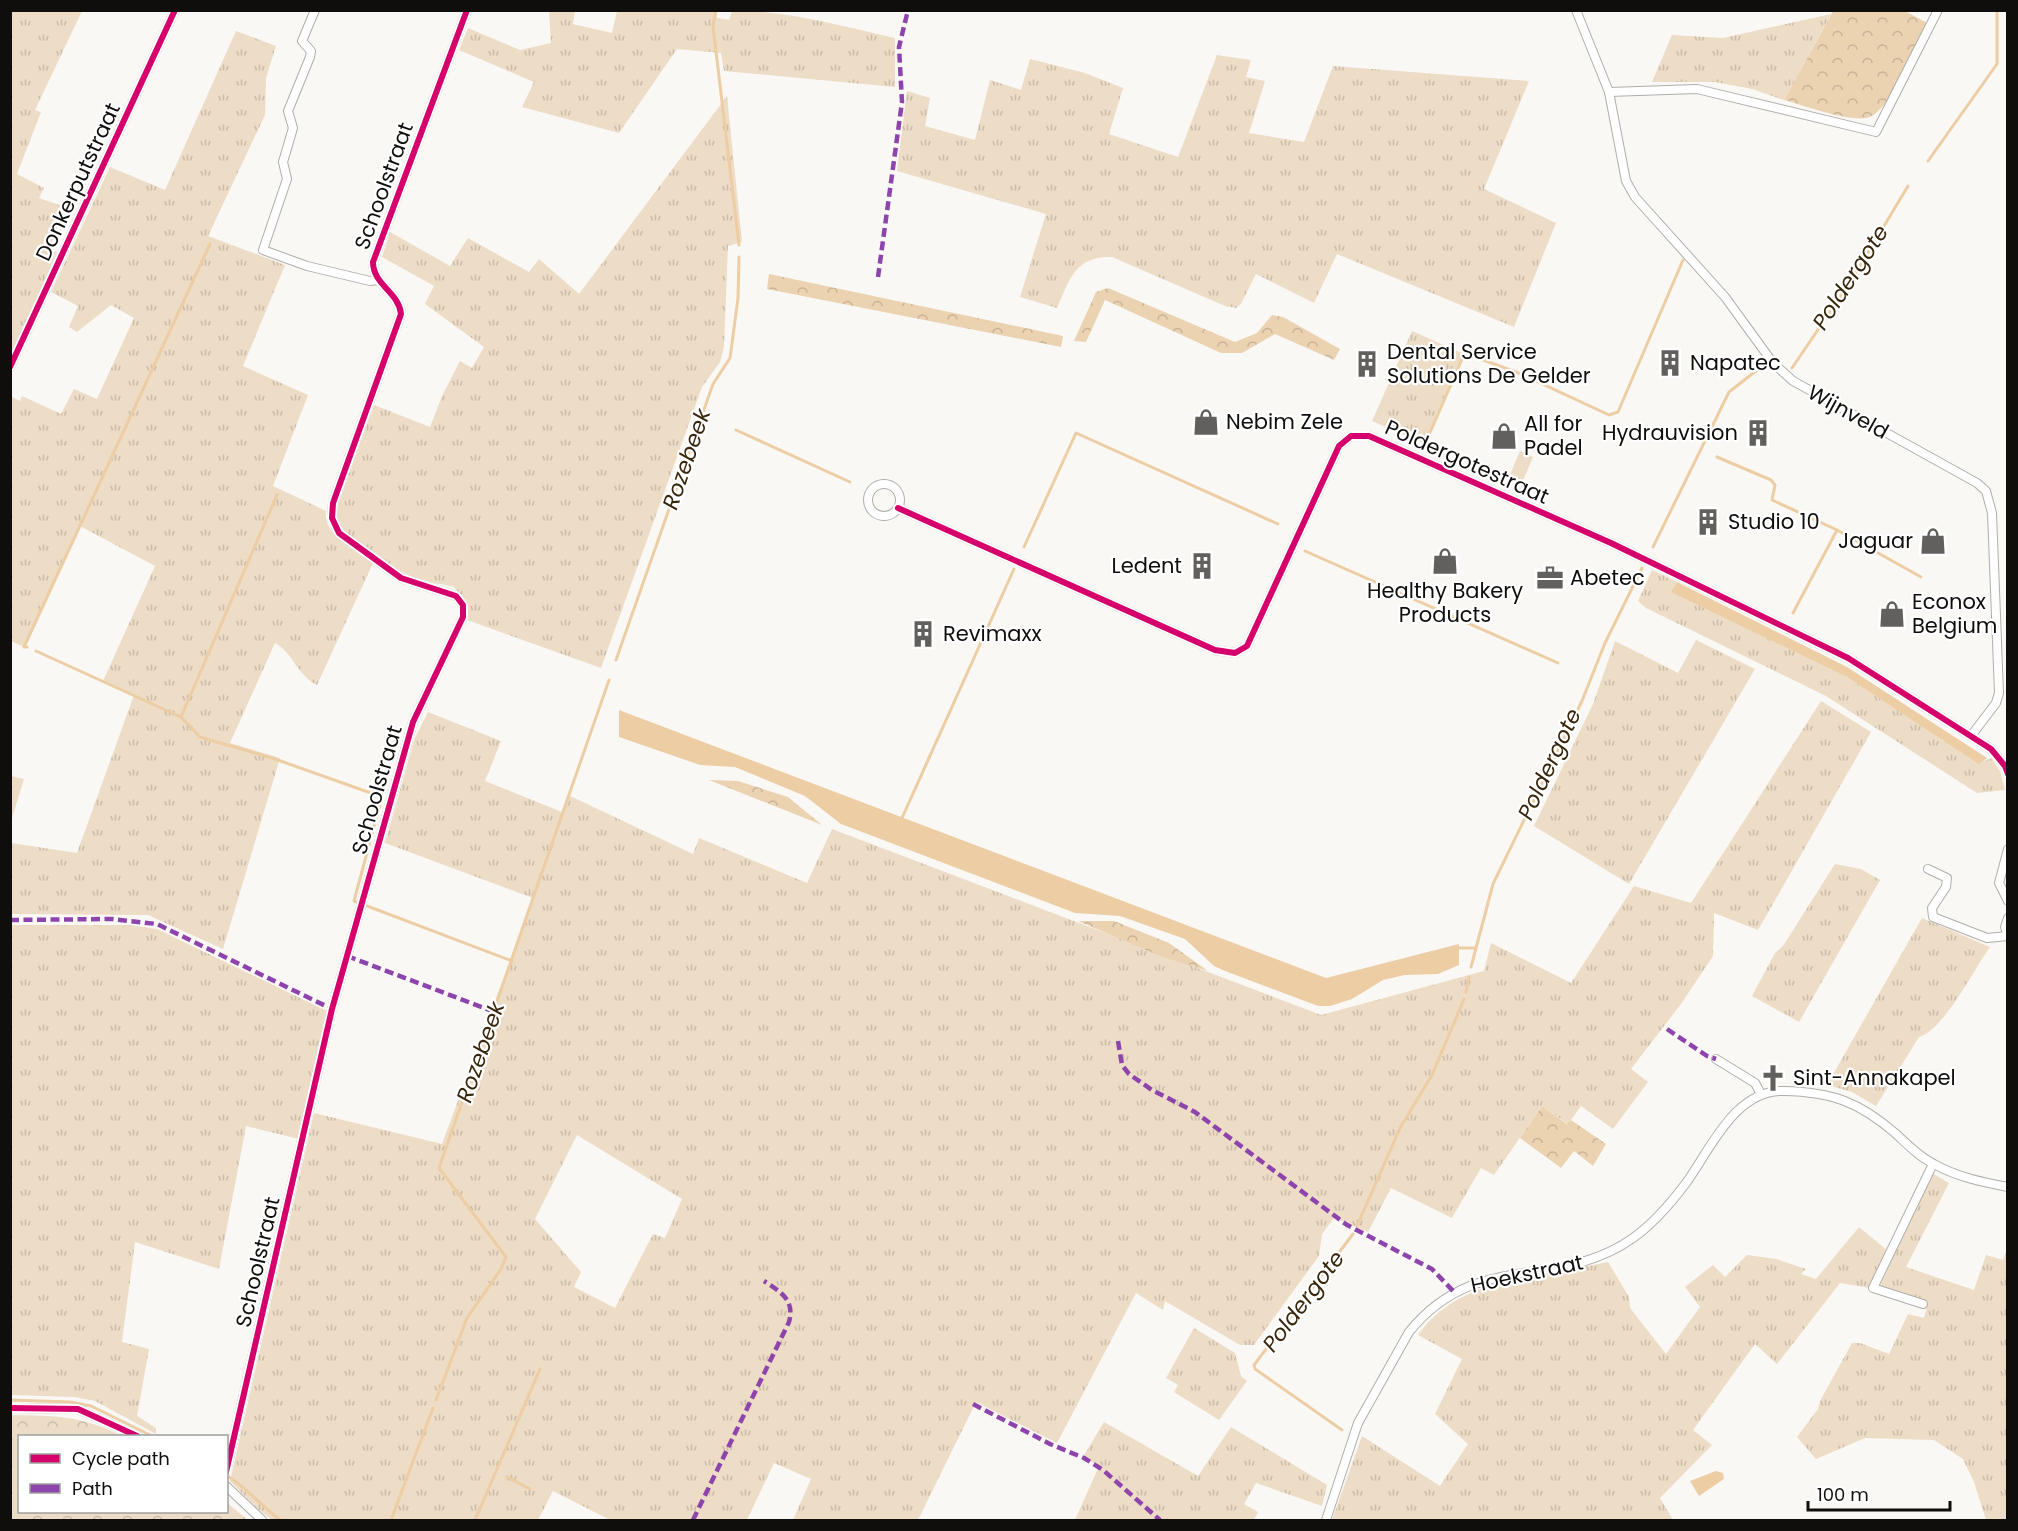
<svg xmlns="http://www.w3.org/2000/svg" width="2018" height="1531" viewBox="0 0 2018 1531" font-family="Poppins,sans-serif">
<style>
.grass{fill:url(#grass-tufts);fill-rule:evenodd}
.forest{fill:url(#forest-crowns)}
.park{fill:url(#park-crowns)}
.pitch{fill:#eddcc6}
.water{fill:#edcda4}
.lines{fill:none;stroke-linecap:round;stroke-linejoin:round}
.stream{stroke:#edcda4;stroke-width:3}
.minor-casing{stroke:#b0aeab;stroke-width:10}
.minor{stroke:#fefefe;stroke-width:8}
.quiet{stroke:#8e44ad;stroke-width:4.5;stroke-dasharray:9 4.5;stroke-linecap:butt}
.cycleway-casing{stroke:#fff;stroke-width:10}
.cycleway{stroke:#d6006c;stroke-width:6}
.labels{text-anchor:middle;stroke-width:4.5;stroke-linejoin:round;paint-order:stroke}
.street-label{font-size:21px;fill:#0f0e0c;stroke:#fff}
.poi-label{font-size:21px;fill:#0f0e0c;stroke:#fff;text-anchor:start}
.water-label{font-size:22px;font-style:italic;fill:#38260c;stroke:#fff}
</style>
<defs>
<pattern id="grass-tufts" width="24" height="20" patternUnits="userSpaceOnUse" patternTransform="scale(1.5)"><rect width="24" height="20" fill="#eddcc6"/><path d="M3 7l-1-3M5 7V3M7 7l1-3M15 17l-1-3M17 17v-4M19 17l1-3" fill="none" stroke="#cabca9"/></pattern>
<pattern id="forest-crowns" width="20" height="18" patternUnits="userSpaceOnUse" patternTransform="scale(1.5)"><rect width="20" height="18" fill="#ebd2b1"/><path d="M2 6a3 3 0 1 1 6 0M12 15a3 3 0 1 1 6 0" fill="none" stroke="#c8b397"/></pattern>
<pattern id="park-crowns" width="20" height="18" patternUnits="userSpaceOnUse" patternTransform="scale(1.5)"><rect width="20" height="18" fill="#eddcc6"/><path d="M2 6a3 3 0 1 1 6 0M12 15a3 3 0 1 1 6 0" fill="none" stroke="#cabca9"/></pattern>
</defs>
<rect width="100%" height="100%" fill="#faf8f5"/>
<g class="grass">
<polygon points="11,10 82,11 35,110 41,112 17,174 44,188 39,198 65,207 49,249 57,252 11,356"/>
<path d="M549,11H575L573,24L612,33L617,11H715L717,18L729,20L732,11C786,10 841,26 895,38V87L724,71L721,53L677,49L619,133L522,107L534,82L459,50L468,28L520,50L551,43Z"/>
<polygon points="1831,14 1784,100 1752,89 1715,82 1652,82 1672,35 1723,38"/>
<path d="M236,31L276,46L266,78L265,115L208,236L285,265L243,366L308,395L273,486L326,511C323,536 356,550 373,563L317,685C298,676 293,653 275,643L230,743L280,758L223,949L148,915L11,914V843L77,853L134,695L103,681L155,566L80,526L24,647L11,641L10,396L20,401L22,396L61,414L74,389L97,399L134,318L111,305L77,332L69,327L78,306L51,292L110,167L165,190Z"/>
<path d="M1217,55L1251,60L1246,77L1265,81L1249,133L1304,142L1333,66L1529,81L1484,189L1556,223L1514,327L1337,254L1314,303L1256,274L1241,304L1236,308L1225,306L1112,257C1075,256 1070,279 1057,308L1020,297L1046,214L897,171L907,91L930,98L925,126L975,140L990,80L1021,90L1030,59L1085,73L1123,88L1109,134L1178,157Z"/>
<path d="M727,96L742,242L728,246L724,347L720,362L702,387L601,668L467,620L466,602L454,587C442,583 429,584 417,579C399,572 350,542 340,525C336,519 336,513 337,507L374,405L430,427L442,396L460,361L472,368L484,347L425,304L434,286L382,257L390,232L450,266L468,238L529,272L539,259L579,294Z"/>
<polygon points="1412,331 1464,354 1425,444 1372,421"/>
<polygon points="1652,570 1677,582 1672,592 1847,677 1979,763 1991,758 2000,771 2005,790 1977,793 1826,696 1646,608 1638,601"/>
<polygon points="1696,640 1755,669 1629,884 1534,826 1593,704 1615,641 1678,673"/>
<path d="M1821,701L1871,732L1758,930L1714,913L1713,956L1681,1004L1631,1069L1648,1082L1613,1129L1581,1106L1568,1124L1542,1106L1494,1175L1481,1168L1452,1218L1391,1188L1368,1232L1334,1218L1322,1234L1319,1256L1254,1345H1240L1165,1301L1163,1310L1136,1293L1057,1443L976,1402L918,1520H793L811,1479L774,1463L747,1520H610L553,1491L538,1520H272L253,1505L230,1481L314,1113L442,1144L533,898L385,843L414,740L428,712L501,741L485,781L562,812L568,795L693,854L699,838L807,883L832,829L1321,1015L1484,971L1491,943L1571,983L1634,886L1691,903ZM577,1135L682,1199L665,1238L653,1234L615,1308L574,1287L581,1272L535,1219Z"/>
<polygon points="11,776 24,779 11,821 10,776"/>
<polygon points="1835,864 1861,869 1880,880 1799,1022 1752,996 1775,953 1783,946"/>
<path d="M1922,918L1990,947C1974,969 1944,1030 1919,1037L1876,1106L1852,1092L1827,1085Z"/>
<polygon points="11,925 130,925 157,929 327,1011 299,1139 246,1126 219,1269 135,1242 122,1342 149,1349 137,1416 156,1428 156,1434 95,1401 74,1397 11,1395"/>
<polygon points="1932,1173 1949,1183 1906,1267 1974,1290 1986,1255 2003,1260 2007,1250 2007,1520 1986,1520 1974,1482 1963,1459 1934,1440 1865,1438 1816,1459 1797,1437 1818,1409 1820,1401 1852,1343 1860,1343 1889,1354 1908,1314 1924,1318 1928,1302 1880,1286"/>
<path d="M1859,1227L1888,1251L1870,1288L1840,1283L1777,1364L1755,1344L1693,1430L1712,1445L1660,1498L1673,1520H1332L1362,1436L1440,1486L1468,1444L1435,1414L1462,1359L1418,1335C1460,1275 1543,1277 1608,1262L1629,1297L1630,1308L1666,1354L1700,1307L1685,1287L1713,1265L1725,1277L1747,1255L1776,1259L1806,1269L1801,1274L1816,1279Z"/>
<polygon points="1194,1328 1235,1353 1241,1376 1247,1381 1219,1420 1174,1392 1178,1385 1166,1378"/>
<polygon points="1104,1422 1198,1476 1231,1427 1327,1485 1322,1506 1256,1483 1244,1504 1258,1512 1254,1520 1075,1520 1099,1466 1083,1457"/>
</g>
<g class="forest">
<path d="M1833,11H1905L1929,24C1918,45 1889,115 1866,118C1845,121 1806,106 1784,100Z"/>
<polygon points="769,274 1063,336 1061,347 767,289"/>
<polygon points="1108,288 1235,342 1257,333 1272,315 1283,317 1340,349 1334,360 1275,334 1242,353 1221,353 1105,300 1086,342 1074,341 1096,292"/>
<polygon points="709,780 738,781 788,797 822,825"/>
<polygon points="1078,921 1114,921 1169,943 1208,971 1160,956"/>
<polygon points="1542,1106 1567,1124 1571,1120 1606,1144 1593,1166 1574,1151 1561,1168 1520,1138"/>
</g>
<path class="park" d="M11,1415C56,1416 80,1415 122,1436H20V1512H226L227,1503L248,1520H11Z"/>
<polygon class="pitch" points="1520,451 1533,457 1522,483 1509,477"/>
<g class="water">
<polygon points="1677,582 1847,667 1987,758 1979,764 1847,677 1671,592"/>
<polygon points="619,710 1326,978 1459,944 1459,965 1438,974 1405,975 1383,980 1352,999 1330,1006 1318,1006 1225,971 1214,966 1185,939 1120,916 1075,913 841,824 805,796 735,767 700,765 619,737"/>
<polygon points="1716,1471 1723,1473 1724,1479 1699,1496 1690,1481"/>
</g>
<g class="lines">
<g class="stream">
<polyline points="716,10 713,26 739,245"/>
<polyline points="1928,161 1997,64 1997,10"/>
<polyline points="1792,368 1851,281 1908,186"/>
<polyline points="736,430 850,482"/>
<polyline points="1425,444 1463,357 1470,355 1521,374 1609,415 1618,412 1683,260"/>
<polyline points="1717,457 1771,480 1775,485 1772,500 1837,530 1921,577"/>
<polyline points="1024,547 1076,433 1278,524"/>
<polyline points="1653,547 1729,392 1761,367"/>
<polyline points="1305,551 1558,663"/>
<polyline points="1793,613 1837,530"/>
<polyline points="27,647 24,647 210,244"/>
<polyline points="36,651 181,717 200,737 275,759 382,797 354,901 512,961"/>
<polyline points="616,660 713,384 730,358 738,298 739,257"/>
<polyline points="181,717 277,495"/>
<polyline points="902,818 1014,569"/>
<polyline points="1459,948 1475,948"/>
<polyline points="1471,967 1493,884 1582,701 1605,643 1642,568"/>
<polyline points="1466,992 1469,977"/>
<polyline points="1357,1226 1400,1128 1432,1075 1464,999"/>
<polyline points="10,1400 70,1402 91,1406 152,1436"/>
<polyline points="436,1400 467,1318 501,1269 506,1257 439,1168 609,680"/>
<polyline points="1342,1430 1255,1369 1254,1365 1353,1234"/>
<path d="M226,1475C246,1487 261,1506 280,1520"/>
<polyline points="507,1477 530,1489"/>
<polyline points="391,1520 433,1408"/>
<polyline points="475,1520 540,1369"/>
</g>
<defs>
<g id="minor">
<polyline points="315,10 302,41 311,51 310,57 288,111 293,128 283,162 287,179 263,250 307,266 370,281 379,280"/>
<polyline points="1576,10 1609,92 1626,181 1635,197 1725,297 1773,363 1793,381 1977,483 1986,491 1992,513 1999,693 1996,703 1971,736"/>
<polyline points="1609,92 1697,89 1876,132 1938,10"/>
<polyline points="10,367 175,10"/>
<circle cx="884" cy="500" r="16"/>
<polyline points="898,508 1215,650 1235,653 1247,646 1339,446 1351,436 1369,436 1611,543 1848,658 1991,749 2005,766 2008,774"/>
<polyline points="2008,849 1999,883 2008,901"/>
<polyline points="1928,869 1947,878 1946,887 1932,908 1933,917 1987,938 2008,936"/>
<polyline points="2008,918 2005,927 2008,935"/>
<polyline points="1716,1059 1755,1083 1761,1094"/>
<polyline points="1923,1304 1873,1288 1933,1164"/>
<polyline points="10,1408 78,1409 137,1436"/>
<path d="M226,1472L332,1009L413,722L463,617V605L456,596L401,578L339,533L332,518L333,503L401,314C399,292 373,285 373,262L467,10"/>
<polyline points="226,1486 262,1520"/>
<path d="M1326,1520L1358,1423L1409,1332C1477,1248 1557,1292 1633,1238C1653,1224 1671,1203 1686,1183C1710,1150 1735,1089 1784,1091C1832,1092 1859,1102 1895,1133C1907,1144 1919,1157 1934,1164C1957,1177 1982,1182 2008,1187"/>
</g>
</defs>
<use href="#minor" class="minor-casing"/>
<use href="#minor" class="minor"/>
<g class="quiet">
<polyline points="878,277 902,102 899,47 908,10"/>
<polyline points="10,920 112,919 157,924 332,1009"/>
<polyline points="347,956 500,1014"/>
<polyline points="1667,1029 1707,1056 1716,1059"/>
<polyline points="1118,1041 1122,1065 1129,1074 1152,1090 1195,1112 1347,1225 1432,1269 1454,1292"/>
<polyline points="973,1404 1050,1444 1084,1458 1103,1470 1160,1520"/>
<path d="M693,1520L789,1322C795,1300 781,1292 764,1281"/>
</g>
<defs>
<g id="cycleway">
<polyline points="10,367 175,10"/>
<polyline points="898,508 1215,650 1235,653 1247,646 1339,446 1351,436 1369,436 1611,543 1848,658 1991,749 2005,766 2008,774"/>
<polyline points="10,1408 78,1409 137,1436"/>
<path d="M226,1472L332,1009L413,722L463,617V605L456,596L401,578L339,533L332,518L333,503L401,314C399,292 373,285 373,262L467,10"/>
</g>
</defs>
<use href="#cycleway" class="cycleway-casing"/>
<use href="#cycleway" class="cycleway"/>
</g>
<defs>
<symbol id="building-bare" viewBox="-9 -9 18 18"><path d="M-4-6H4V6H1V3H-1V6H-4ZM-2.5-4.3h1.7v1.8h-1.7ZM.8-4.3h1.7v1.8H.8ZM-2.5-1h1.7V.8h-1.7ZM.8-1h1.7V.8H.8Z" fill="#61605e" stroke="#fff" stroke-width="2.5" paint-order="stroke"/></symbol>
<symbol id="shop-bare" viewBox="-9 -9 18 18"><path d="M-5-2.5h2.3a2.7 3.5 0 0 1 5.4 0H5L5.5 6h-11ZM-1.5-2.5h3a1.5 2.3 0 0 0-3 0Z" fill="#61605e" stroke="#fff" stroke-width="2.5" paint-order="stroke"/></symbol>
<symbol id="office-bare" viewBox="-9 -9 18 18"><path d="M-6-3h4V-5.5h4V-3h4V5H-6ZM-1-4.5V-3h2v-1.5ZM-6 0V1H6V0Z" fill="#61605e" stroke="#fff" stroke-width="2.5" paint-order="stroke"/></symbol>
<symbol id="church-bare" viewBox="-9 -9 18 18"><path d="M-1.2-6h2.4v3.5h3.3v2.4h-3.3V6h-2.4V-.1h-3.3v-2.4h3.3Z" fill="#61605e" stroke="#fff" stroke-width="2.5" paint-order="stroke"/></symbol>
</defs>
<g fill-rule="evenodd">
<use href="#building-bare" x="1651" y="344" width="38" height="38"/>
<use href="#building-bare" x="1348" y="345" width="38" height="38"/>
<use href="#shop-bare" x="1187" y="403" width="38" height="38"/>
<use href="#building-bare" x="1739" y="414" width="38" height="38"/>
<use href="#shop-bare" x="1485" y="417" width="38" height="38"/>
<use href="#building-bare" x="1689" y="503" width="38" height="38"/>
<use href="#shop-bare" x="1914" y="522" width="38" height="38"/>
<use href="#shop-bare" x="1426" y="542" width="38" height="38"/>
<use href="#building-bare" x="1183" y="547" width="38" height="38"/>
<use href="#office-bare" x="1531" y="559" width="38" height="38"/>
<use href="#shop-bare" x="1873" y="595" width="38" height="38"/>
<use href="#building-bare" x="904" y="615" width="38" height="38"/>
<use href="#church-bare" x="1754" y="1059" width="38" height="38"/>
</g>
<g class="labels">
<g class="street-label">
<text transform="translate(78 182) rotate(-65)" y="7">Donkerputstraat</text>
<text transform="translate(384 186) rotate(-70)" y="7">Schoolstraat</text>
<text transform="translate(1848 412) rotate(29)" y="7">Wijnveld</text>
<text transform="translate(1467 462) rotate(24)" y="7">Poldergotestraat</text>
<text transform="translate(377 790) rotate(-74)" y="7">Schoolstraat</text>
<text transform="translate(258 1262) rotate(-77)" y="7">Schoolstraat</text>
<text transform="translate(1527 1274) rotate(-12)" y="7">Hoekstraat</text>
</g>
<g class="poi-label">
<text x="1387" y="359">Dental Service<tspan x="1387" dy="24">Solutions De Gelder</tspan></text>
<text x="1690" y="370">Napatec</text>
<text x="1226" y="429">Nebim Zele</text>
<text x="1524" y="431">All for<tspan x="1524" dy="24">Padel</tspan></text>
<text x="1738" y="440" text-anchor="end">Hydrauvision</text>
<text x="1728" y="529">Studio 10</text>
<text x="1913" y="548" text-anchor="end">Jaguar</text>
<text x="1182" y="573" text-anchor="end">Ledent</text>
<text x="1570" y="585">Abetec</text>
<text x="1445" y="598" text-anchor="middle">Healthy Bakery<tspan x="1445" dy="24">Products</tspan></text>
<text x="1912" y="609">Econox<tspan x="1912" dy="24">Belgium</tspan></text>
<text x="943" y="641">Revimaxx</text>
<text x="1793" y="1085">Sint-Annakapel</text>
</g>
<g class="water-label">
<text transform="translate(1850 277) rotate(-57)" y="8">Poldergote</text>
<text transform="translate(686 459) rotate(-71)" y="8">Rozebeek</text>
<text transform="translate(1549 764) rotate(-65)" y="8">Poldergote</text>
<text transform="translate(480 1052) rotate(-71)" y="8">Rozebeek</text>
<text transform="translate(1303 1301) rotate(-53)" y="8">Poldergote</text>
</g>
</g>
<rect width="2018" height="1531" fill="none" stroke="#0f0e0c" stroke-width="24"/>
<rect x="18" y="1435" width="210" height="78" fill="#ffffff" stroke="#9f9f9e" stroke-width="1.5"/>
<rect x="30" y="1454" width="30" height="9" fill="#d6006c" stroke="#9f9f9e" stroke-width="1.5"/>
<text x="72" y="1465" font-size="18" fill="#0f0e0c">Cycle path</text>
<rect x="30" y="1484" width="30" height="9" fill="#8e44ad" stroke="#9f9f9e" stroke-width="1.5"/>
<text x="72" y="1495" font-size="18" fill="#0f0e0c">Path</text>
<path d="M1808 1501v9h142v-9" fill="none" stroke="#0f0e0c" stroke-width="3"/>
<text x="1817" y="1501" font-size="18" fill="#0f0e0c" stroke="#ffffff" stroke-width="4.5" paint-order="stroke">100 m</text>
</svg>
